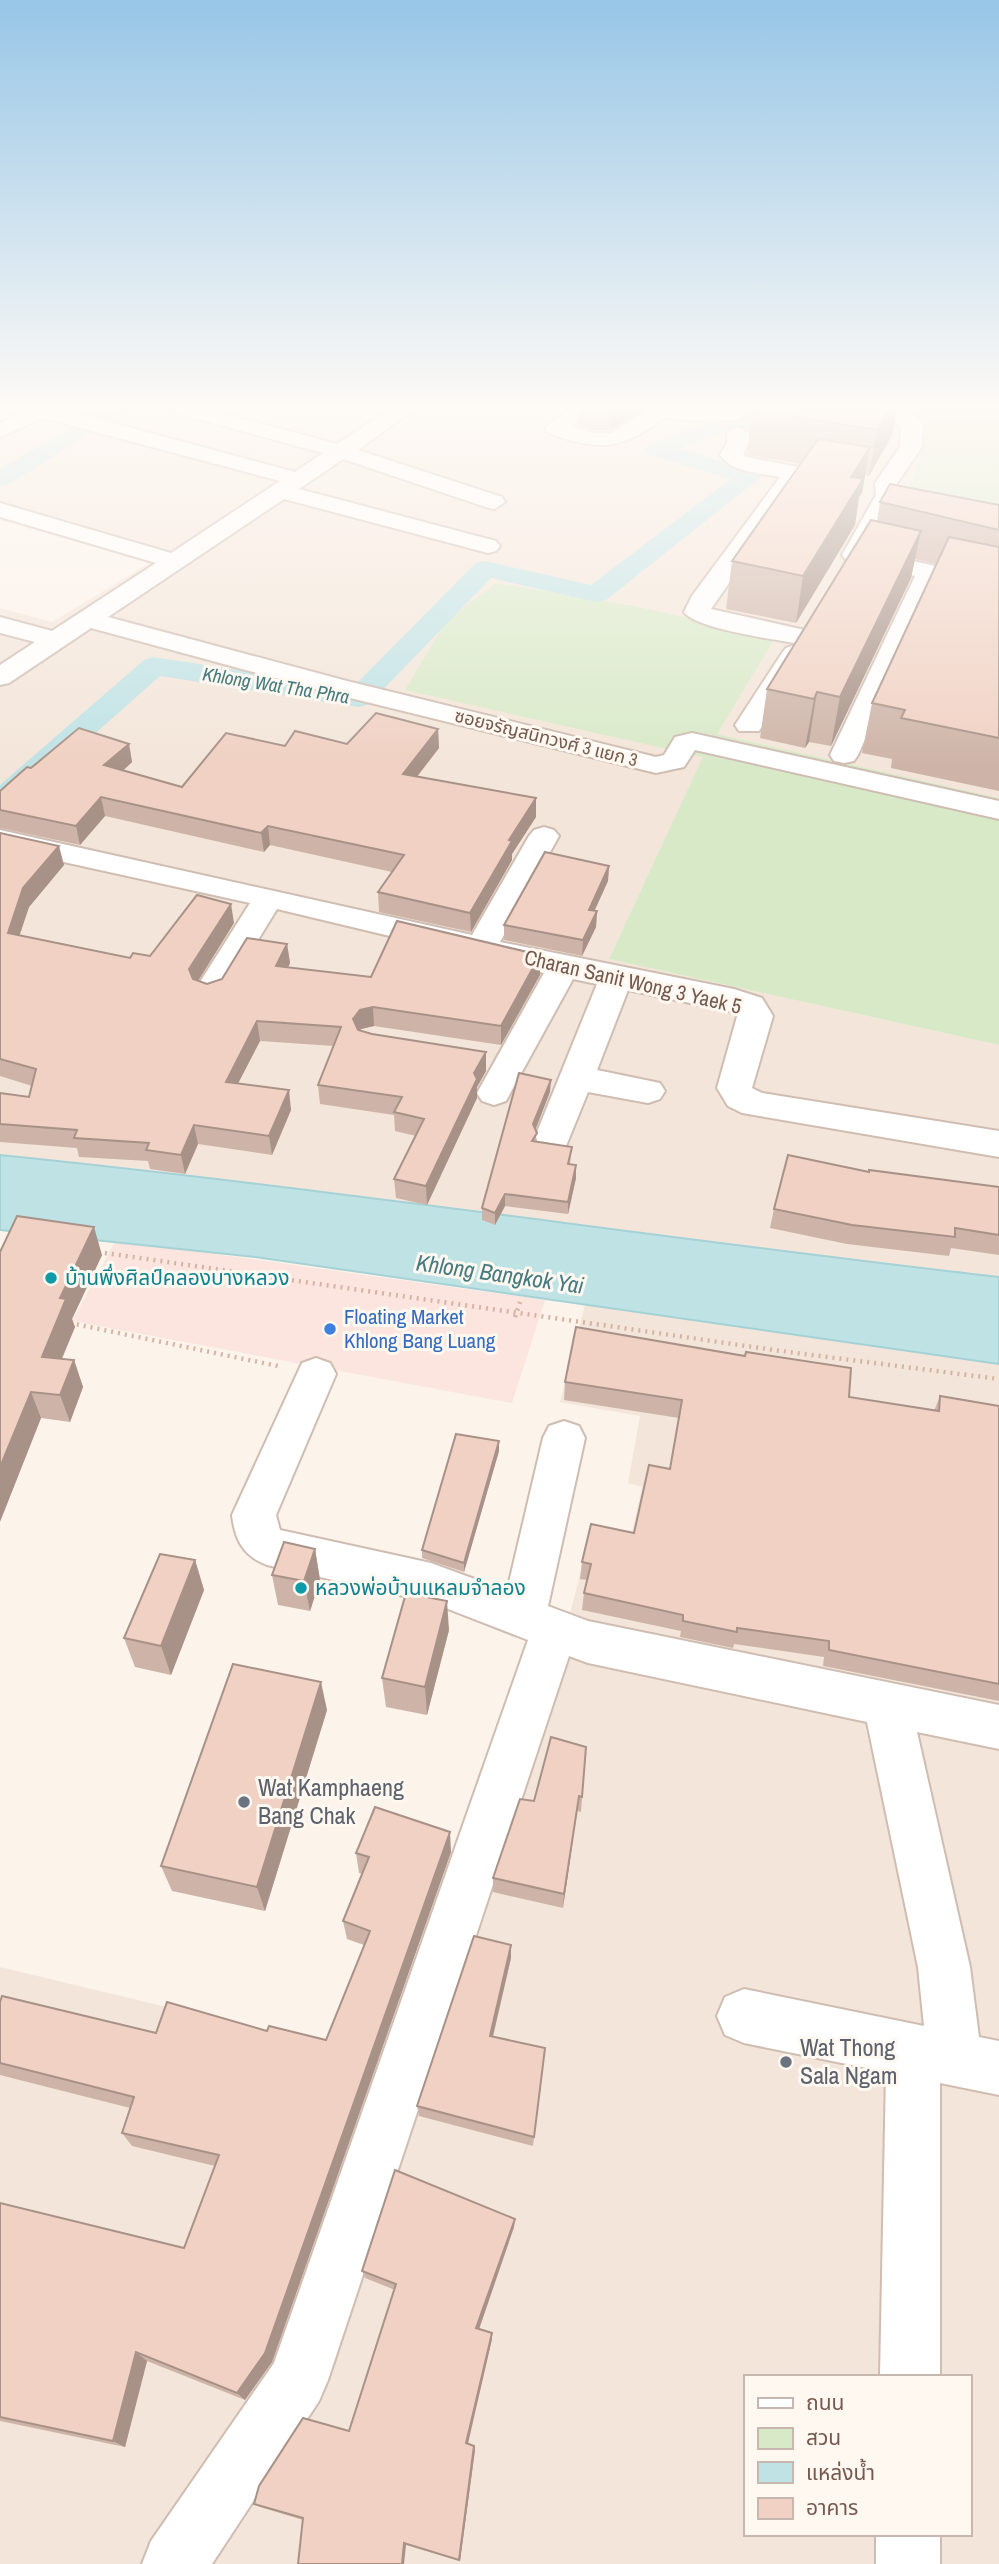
<svg xmlns="http://www.w3.org/2000/svg" width="999" height="2564" viewBox="0 0 999 2564" font-family="'Archivo Narrow','Noto Sans Thai',sans-serif">
<style>
.residential{fill:#f3e5d9;fill-rule:evenodd}
.commercial{fill:#fbe5de}
.green{fill:#d8e9c8}
.water{fill:#bfe2e5;stroke:#a5d2d6;stroke-width:2}
.lines{fill:none;stroke-linecap:round;stroke-linejoin:round}
.canal{fill:#bfe2e5;fill-rule:evenodd}
.minor-casing{stroke:#cfbdb2;stroke-width:4}
.path{stroke:#d5b4a5;stroke-width:4.5;stroke-dasharray:2 5;stroke-linecap:butt}
.minor{fill:#fff;fill-rule:evenodd}
.wall{fill:#ceb4a8}
.shaded-wall{fill:#a89288}
.building{fill:#f0d1c3;stroke:#a89288;stroke-width:2}
.culture-dot{fill:#0f9aa8;stroke:#fef8f0;stroke-width:2.5}
.shop-dot{fill:#3f7fe0;stroke:#fef8f0;stroke-width:2.5}
.worship-dot{fill:#6b7280;stroke:#fef8f0;stroke-width:2.5}
.labels{text-anchor:middle;stroke-width:6;stroke-linejoin:round;paint-order:stroke}
.far-street-label{font-size:18px;fill:#75594e;stroke:#fef8f0}
.far-water-label{font-size:19px;font-style:italic;fill:#457b80;stroke:#fef8f0}
.street-label{font-size:21px;fill:#75594e;stroke:#fef8f0}
.culture-label{font-size:21px;fill:#0d838f;stroke:#fef8f0;text-anchor:start}
.shop-label{font-size:21px;fill:#366cbe;stroke:#fef8f0;text-anchor:start}
.water-label{font-size:23px;font-style:italic;fill:#457b80;stroke:#fef8f0}
.near-worship-label{font-size:24px;fill:#5b616d;stroke:#fef8f0;text-anchor:start}
</style>
<rect width="100%" height="100%" fill="#fcf3ea"/>
<g class="residential">
<polygon points="0,408 800,408 703,423 647,450 763,478 682,450 724,428 845,413 858,408 908,408 915,414 924,450 889,527 999,550 999,798 716,734 405,689 704,757 609,959 999,1045 999,1277 713,1244 134,1169 0,1155 0,608 52,622 150,563 0,520"/>
<path d="M585,1305L999,1364V2564H0V1967L391,2061L551,1637L571,1610L589,1538L629,1546L642,1487L628,1483L640,1416L560,1402ZM745,2377H969V2534H745Z"/>
</g>
<polygon class="commercial" points="115,1242 178,1249 545,1300 512,1403 72,1321"/>
<g class="green">
<path d="M908,408H999V550L889,527C903,495 942,437 908,408Z"/>
<polygon points="496,583 634,606 775,638 717,734 999,798 999,1045 609,959 703,757 405,690 446,621"/>
</g>
<path class="water" d="M0,1155C334,1189 666,1239 999,1277V1364L255,1257L0,1230Z"/>
<g class="lines">
<g class="canal">
<polygon points="105,408 132,408 9,484 0,486 0,469"/>
<polygon points="793,408 827,408 824,413 779,426 726,431 680,449 758,472 761,477 606,600 596,602 491,578 369,704 359,707 160,676 11,808 0,810 0,785 144,660 154,657 352,688 476,563 485,561 591,585 731,479 649,455 645,450 649,445 714,419"/>
</g>
<defs>
<g id="minor">
<polygon points="19,408 57,408 295,472 323,453 172,412 169,408 202,408 337,444 392,408 416,408 358,450 502,497 505,502 494,509 486,507 343,459 299,489 496,541 500,546 496,551 488,553 284,499 108,617 347,681 656,757 664,755 675,737 692,733 999,801 999,819 695,750 684,767 656,773 330,693 91,628 9,683 0,685 0,665 35,642 0,633 0,617 52,631 156,563 0,517 0,503 171,553 280,481 43,418 0,437 0,423 22,412"/>
<path d="M572,408H595L572,426L593,433H611L652,408H767C755,426 686,421 666,417C619,450 603,452 548,433L545,428Z"/>
<polygon points="879,408 902,408 920,420 923,425 922,447 897,483 898,495 868,551 999,580 999,594 937,581 858,755 854,761 844,763 834,761 830,755 915,576 846,560 842,555 876,495 875,483 900,447 901,427"/>
<path d="M738,427L749,433V443L743,454L746,457L823,472L826,477L815,484L800,481L711,609L814,632L818,637L814,642L805,645C781,640 697,630 684,612L692,596L780,477C760,473 733,473 720,455L727,443V433Z"/>
<polygon points="795,645 804,648 808,653 763,725 759,731 739,731 735,725 782,653 786,648"/>
<polygon points="544,827 554,830 559,836 500,942 734,989 762,998 773,1016 752,1088 762,1093 999,1131 999,1157 742,1113 728,1106 717,1088 738,1013 628,990 597,1070 660,1083 665,1091 660,1099 648,1103 588,1092 566,1146 553,1150 540,1146 535,1137 597,984 573,979 506,1101 494,1105 482,1101 477,1093 544,973 277,909 223,997 211,1001 199,997 195,990 250,903 0,848 0,830 472,935 529,836 534,830"/>
<path d="M316,1358L330,1363L336,1374L276,1515L280,1530L431,1563L507,1591L543,1438L549,1426L564,1421L579,1426L585,1438L548,1606L588,1621L999,1705V1749L917,1732L970,1967L979,2037L999,2041V2095L940,2083V2377H880L886,2072L744,2043L725,2035L717,2016L725,1997L744,1989L924,2026L918,1967L867,1722L588,1663L569,1656L328,2380L319,2401L212,2564H142L151,2541L274,2363L528,1640L430,1602L267,1565C243,1556 235,1540 232,1515L302,1363Z"/>
<rect x="876" y="2534" width="64" height="30"/>
</g>
</defs>
<use href="#minor" class="minor-casing"/>
<g class="path">
<polyline points="98,1252 781,1351 999,1379"/>
<polyline points="515,1317 520,1302"/>
<polyline points="70,1323 278,1366"/>
</g>
<use href="#minor" class="minor"/>
</g>
<g class="wall">
<polygon points="578,408 647,408 610,430 593,430 577,425"/>
<polygon points="744,408 897,408 892,435 869,476 865,475 862,493 859,497 855,525 796,623 726,609 732,561 801,464 747,455 751,424 742,421"/>
<polygon points="880,502 999,505 999,791 891,768 892,759 862,753 872,703 936,564 915,559 911,578 831,746 809,742 805,748 760,738 767,689 877,521"/>
<polygon points="438,729 439,748 417,777 536,817 512,854 512,860 471,932 379,912 378,892 392,872 270,845 264,852 105,816 80,845 0,828 0,791 31,768 129,744 132,762 124,770 182,787 285,746 347,744"/>
<polygon points="0,833 64,865 29,907 19,935 130,958 150,956 234,923 198,981 207,984 222,979 287,944 290,963 288,968 371,977 540,975 501,1045 374,1026 361,1029 360,1031 372,1034 486,1052 486,1071 477,1087 477,1098 427,1205 396,1198 394,1179 416,1136 395,1131 394,1115 320,1104 318,1085 334,1046 260,1041 238,1083 291,1110 272,1155 198,1144 185,1174 150,1169 148,1161 79,1157 77,1148 0,1142 0,1093 29,1097 32,1086 0,1076"/>
<polygon points="609,866 608,881 594,911 597,911 596,927 582,956 504,940 504,925"/>
<polygon points="550,1092 535,1129 537,1142 572,1147 570,1164 576,1165 576,1178 568,1214 505,1206 495,1225 482,1220 482,1208"/>
<polygon points="868,1172 999,1187 999,1255 951,1248 949,1256 847,1244 770,1228 774,1209"/>
<polygon points="0,1252 102,1255 72,1319 75,1327 62,1359 74,1360 83,1387 70,1422 41,1418 2,1516"/>
<polygon points="565,1382 849,1397 934,1411 940,1396 999,1406 999,1701 823,1666 824,1657 734,1644 733,1648 680,1637 681,1631 582,1610 584,1593 587,1580 580,1579 582,1562 634,1533 670,1469 679,1418 564,1400"/>
<polygon points="499,1451 464,1572 422,1558 422,1550"/>
<polygon points="315,1549 320,1580 310,1611 278,1605 272,1575"/>
<polygon points="195,1560 204,1590 171,1675 135,1667 124,1638"/>
<polygon points="449,1630 427,1715 386,1707 382,1678"/>
<polygon points="327,1710 265,1911 172,1891 161,1866"/>
<polygon points="586,1747 581,1812 577,1811 563,1908 493,1892 493,1878 534,1801"/>
<polygon points="451,1852 272,2362 245,2400 147,2361 125,2447 0,2421 0,2203 184,2248 215,2166 132,2146 122,2133 130,2108 0,2075 0,2002 156,2033 267,2031 326,2040 364,1945 347,1939 343,1921 362,1874 359,1873 356,1853"/>
<polygon points="511,1958 493,2037 544,2059 533,2146 419,2116 417,2106"/>
<polygon points="514,2227 479,2329 492,2339 467,2444 474,2446 475,2450 460,2561 406,2545 303,2520 260,2507 254,2504 349,2431 395,2290 365,2278 362,2271"/>
</g>
<g class="shaded-wall">
<polygon points="611,408 647,408 610,430"/>
<polygon points="890,408 897,408 892,435 869,476 877,430"/>
<polygon points="870,447 862,493 859,497 855,525 796,623 803,576 851,477"/>
<polygon points="921,531 911,578 831,746 840,697"/>
<polygon points="817,692 809,742 805,748 814,699"/>
<polygon points="438,729 439,748 404,793 403,774"/>
<polygon points="129,744 132,762 108,784 104,765"/>
<polygon points="101,797 105,816 80,845 76,826"/>
<polygon points="536,798 536,817 512,854 512,860 471,932 470,913 509,840"/>
<polygon points="268,826 270,845 264,852 261,833"/>
<polygon points="59,846 64,865 29,907 14,952 8,933 23,888"/>
<polygon points="609,866 608,881 588,925 589,910"/>
<polygon points="231,904 234,923 193,989 189,969"/>
<polygon points="597,911 596,927 582,956 583,940"/>
<polygon points="287,944 290,963 279,986 276,966"/>
<polygon points="540,955 540,975 501,1045 501,1026"/>
<polygon points="373,1007 374,1026 361,1029 355,1039 353,1019 360,1010"/>
<polygon points="257,1021 260,1041 229,1101 226,1082"/>
<polygon points="486,1052 486,1071 477,1087 477,1098 427,1205 426,1186 474,1073"/>
<polygon points="551,1080 550,1092 533,1136 533,1124"/>
<polygon points="289,1090 291,1110 272,1155 269,1136"/>
<polygon points="194,1125 198,1144 185,1174 181,1155"/>
<polygon points="576,1165 576,1178 568,1214 568,1202"/>
<polygon points="505,1194 505,1206 495,1225 495,1213"/>
<polygon points="94,1227 102,1255 72,1319 75,1327 51,1384 42,1357 60,1298"/>
<polygon points="74,1360 83,1387 70,1422 60,1395"/>
<polygon points="31,1392 41,1418 0,1522 0,1467"/>
<polygon points="499,1441 499,1451 464,1572 464,1563"/>
<polygon points="315,1549 320,1580 310,1611 304,1581"/>
<polygon points="195,1560 204,1590 171,1675 161,1646"/>
<polygon points="447,1601 449,1630 427,1715 425,1687"/>
<polygon points="321,1682 327,1710 265,1911 257,1887"/>
<polygon points="579,1796 577,1811 563,1908 564,1894"/>
<polygon points="450,1832 451,1852 272,2362 245,2400 237,2393"/>
<polygon points="511,1945 511,1958 490,2048 490,2036"/>
<polygon points="515,2219 514,2227 477,2335 476,2328"/>
<polygon points="492,2333 492,2339 467,2448 466,2443"/>
<polygon points="136,2352 147,2361 125,2447 113,2441"/>
<polygon points="474,2446 475,2450 460,2561 459,2560"/>
<polygon points="404,2543 406,2545 404,2564 402,2564"/>
</g>
<g class="building">
<polygon points="753,408 890,408 877,430 752,410"/>
<polygon points="818,439 870,447 851,477 863,479 803,576 732,561"/>
<polygon points="890,484 999,505 999,530 880,502"/>
<polygon points="871,520 921,531 840,697 817,692 814,699 767,689"/>
<polygon points="949,537 999,547 999,738 901,718 905,710 872,703"/>
<polygon points="376,713 438,729 403,774 536,798 509,840 512,841 470,913 378,892 404,855 268,826 261,833 101,797 76,826 0,810 0,791 27,767 31,768 79,728 129,744 104,765 182,787 226,733 285,746 295,731 347,744"/>
<polygon points="0,833 59,846 23,888 8,933 130,958 133,953 150,956 197,895 231,904 189,969 193,979 207,984 222,979 247,938 287,944 276,966 371,977 397,921 540,955 501,1026 373,1007 360,1010 353,1019 358,1030 372,1034 486,1052 474,1073 477,1079 426,1186 394,1179 424,1119 394,1112 402,1097 318,1085 341,1027 257,1021 226,1082 289,1090 269,1136 194,1125 181,1155 146,1150 149,1143 74,1138 77,1130 0,1124 0,1093 29,1097 36,1069 0,1059"/>
<polygon points="545,852 609,866 589,910 597,911 583,940 504,925"/>
<polygon points="519,1073 551,1080 533,1124 537,1133 532,1141 572,1147 568,1164 576,1165 568,1202 505,1194 495,1213 482,1208"/>
<polygon points="788,1155 869,1172 869,1170 999,1187 999,1235 955,1228 955,1237 852,1225 774,1209"/>
<polygon points="17,1216 94,1227 60,1298 66,1299 42,1357 74,1360 60,1395 31,1392 0,1467 0,1252"/>
<polygon points="576,1327 745,1356 746,1352 851,1368 849,1397 939,1411 940,1396 999,1406 999,1684 829,1650 829,1641 737,1628 737,1632 683,1621 683,1615 584,1593 591,1564 582,1562 591,1524 634,1533 649,1465 670,1469 682,1400 565,1382"/>
<polygon points="456,1434 499,1441 464,1563 422,1550"/>
<polygon points="284,1542 315,1549 304,1581 272,1575"/>
<polygon points="160,1554 195,1560 161,1646 124,1638"/>
<polygon points="406,1593 447,1601 425,1687 382,1678"/>
<polygon points="233,1664 321,1682 257,1887 161,1866"/>
<polygon points="551,1737 586,1747 582,1797 579,1796 564,1894 493,1878 520,1799 534,1801"/>
<polygon points="375,1807 450,1832 265,2353 237,2393 136,2352 113,2441 0,2417 0,2203 184,2248 219,2155 122,2133 134,2097 0,2063 0,2002 2,1996 156,2033 167,2002 267,2031 269,2026 326,2040 370,1931 343,1921 369,1857 356,1853"/>
<polygon points="474,1936 511,1945 490,2036 545,2048 534,2137 417,2106"/>
<polygon points="395,2170 515,2219 476,2328 492,2333 466,2443 474,2446 459,2560 404,2543 402,2564 298,2564 303,2518 254,2504 259,2486 303,2418 349,2431 396,2284 362,2271"/>
</g>
<linearGradient id="sky" x2="0" y2="1"><stop stop-color="#97c6e7"/><stop offset="0.53" stop-color="#fefaf6"/><stop offset="1" stop-color="#fefaf6" stop-opacity="0"/></linearGradient>
<rect width="999" height="767" fill="url(#sky)"/>
<g class="culture-dot">
<circle cx="51" cy="1278" r="7"/>
<circle cx="301" cy="1588" r="7"/>
</g>
<circle class="shop-dot" cx="330" cy="1329" r="7"/>
<g class="worship-dot">
<circle cx="244" cy="1802" r="7"/>
<circle cx="786" cy="2062" r="7"/>
</g>
<g class="labels">
<g class="far-street-label">
<text transform="translate(546 738) rotate(14)" y="6">ซอยจรัญสนิทวงศ์ 3 แยก 3</text>
</g>
<g class="far-water-label">
<text transform="translate(276 685) rotate(9)" y="7">Khlong Wat Tha Phra</text>
</g>
<g class="street-label">
<text transform="translate(633 982) rotate(13)" y="7">Charan Sanit Wong 3 Yaek 5</text>
</g>
<g class="culture-label">
<text x="65" y="1285">บ้านพึ่งศิลป์คลองบางหลวง</text>
<text x="315" y="1595">หลวงพ่อบ้านแหลมจำลอง</text>
</g>
<g class="shop-label">
<text x="344" y="1324">Floating Market<tspan x="344" dy="24">Khlong Bang Luang</tspan></text>
</g>
<g class="water-label">
<text transform="translate(500 1274) rotate(8)" y="8">Khlong Bangkok Yai</text>
</g>
<g class="near-worship-label">
<text x="258" y="1796">Wat Kamphaeng<tspan x="258" dy="28">Bang Chak</tspan></text>
<text x="800" y="2056">Wat Thong<tspan x="800" dy="28">Sala Ngam</tspan></text>
</g>
</g>
<rect x="744" y="2375" width="228" height="161" fill="#fef8f0" stroke="#c7b8af" stroke-width="2"/>
<rect x="758" y="2398" width="35" height="10" fill="#ffffff" stroke="#c7b8af" stroke-width="2"/>
<text x="806" y="2410" font-size="21" fill="#75594e">ถนน</text>
<rect x="758" y="2428" width="35" height="21" fill="#d8e9c8" stroke="#c7b8af" stroke-width="2"/>
<text x="806" y="2445" font-size="21" fill="#75594e">สวน</text>
<rect x="758" y="2462" width="35" height="21" fill="#bfe2e5" stroke="#c7b8af" stroke-width="2"/>
<text x="806" y="2480" font-size="21" fill="#75594e">แหล่งน้ำ</text>
<rect x="758" y="2498" width="35" height="21" fill="#f0d1c3" stroke="#c7b8af" stroke-width="2"/>
<text x="806" y="2515" font-size="21" fill="#75594e">อาคาร</text>
</svg>
